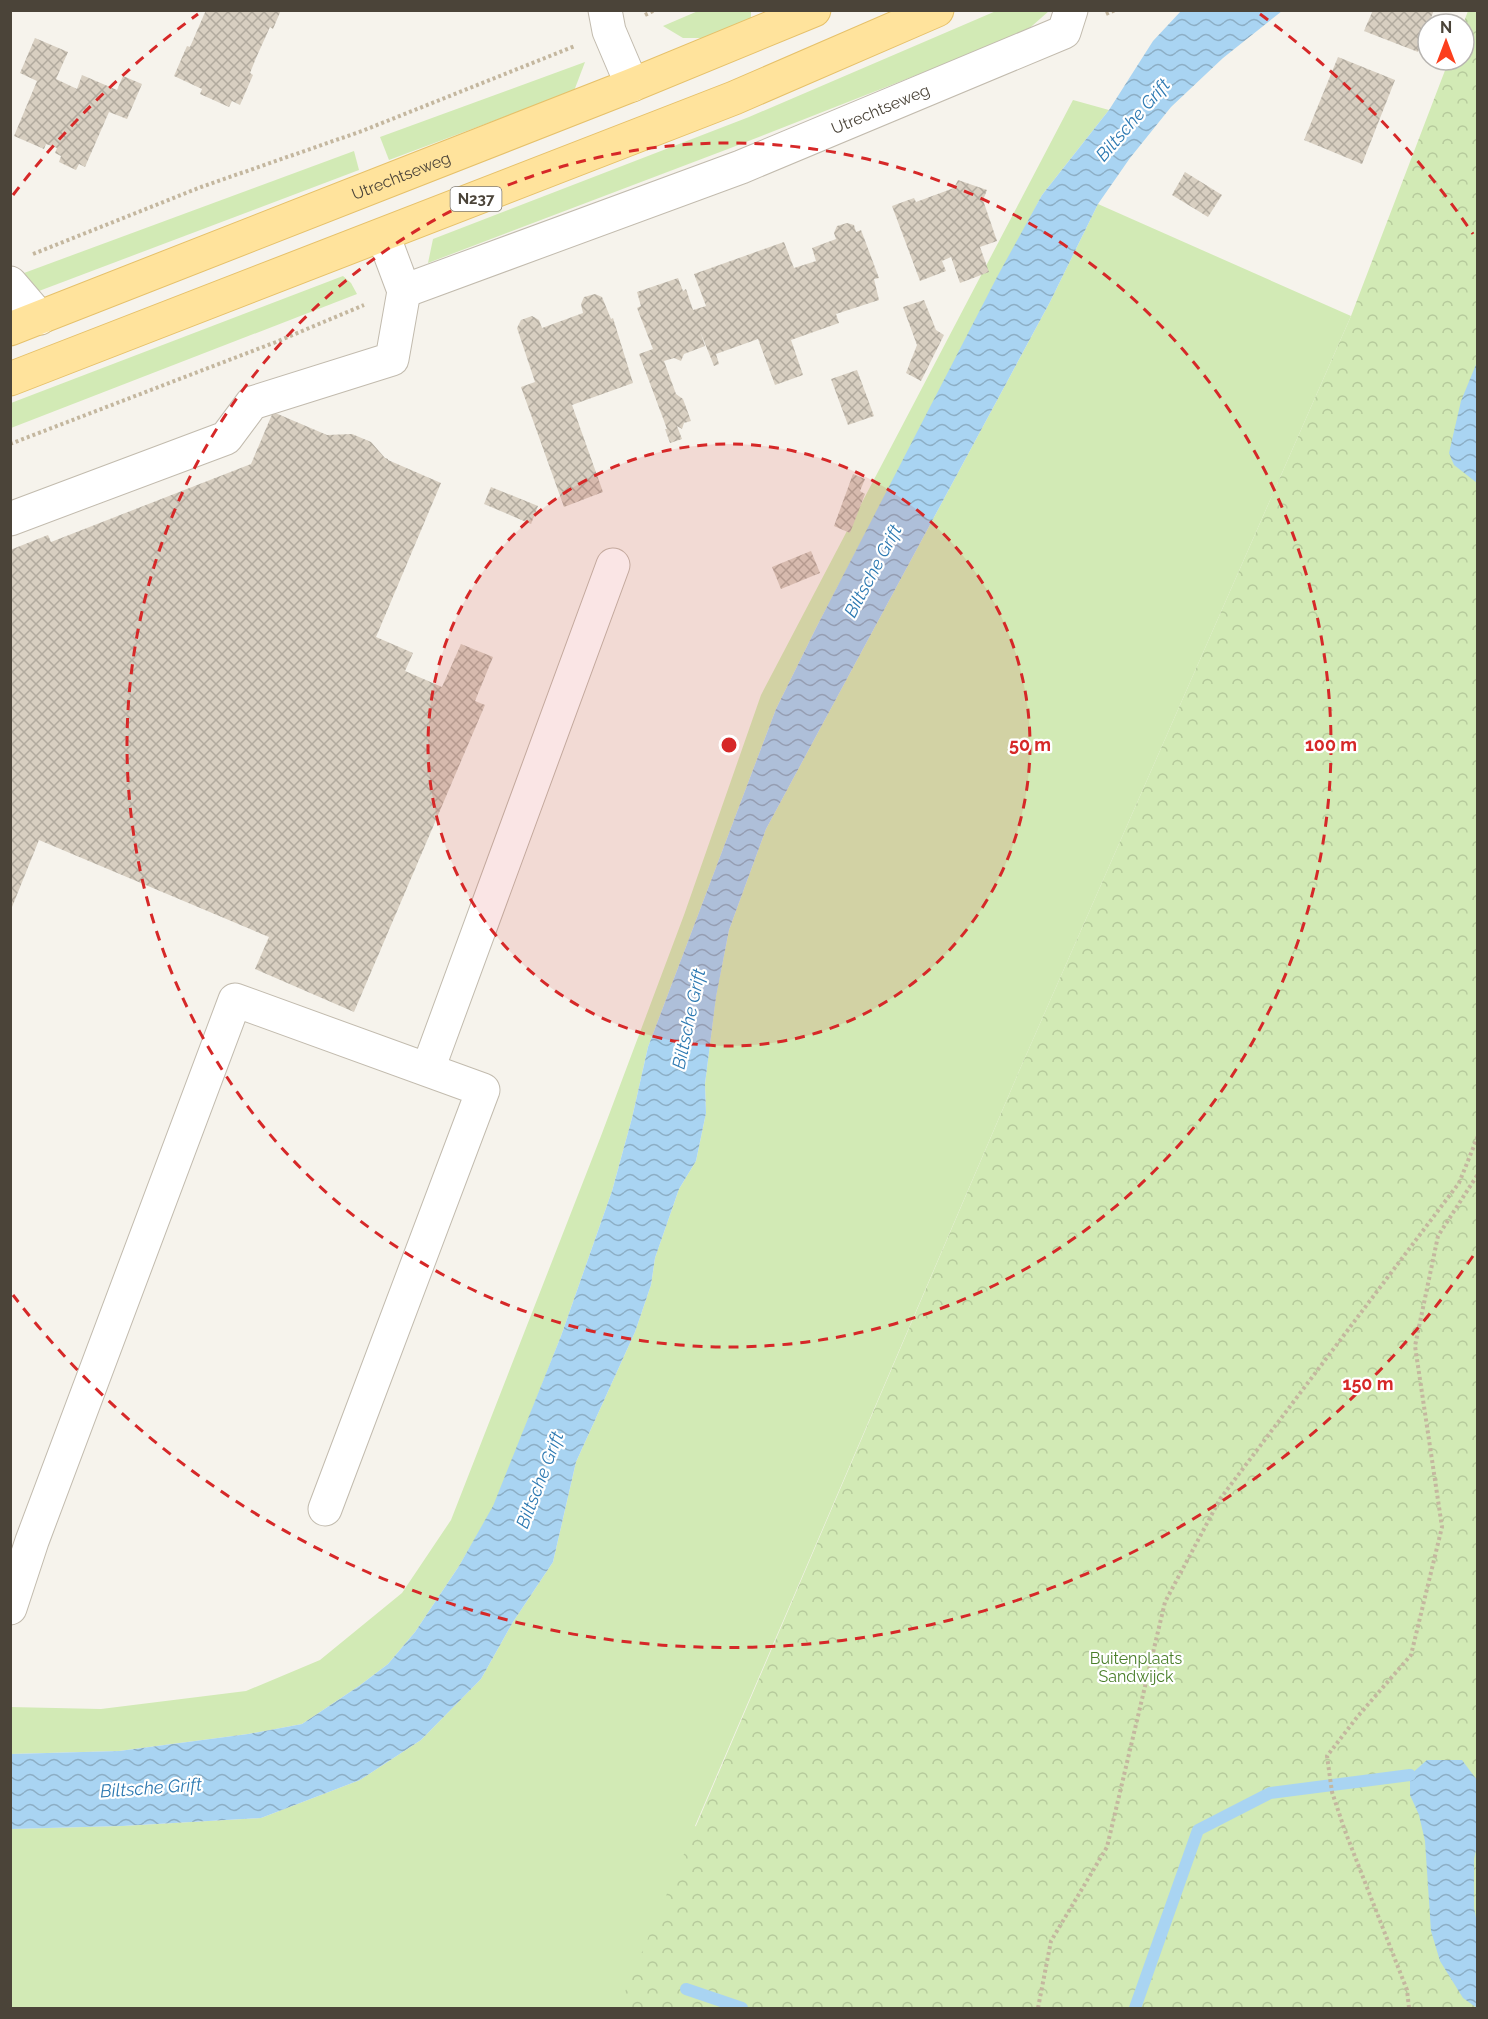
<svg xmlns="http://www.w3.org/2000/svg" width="1488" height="2019" viewBox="0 0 1488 2019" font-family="Raleway,sans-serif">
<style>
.grass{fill:#d2eab5}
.forest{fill:url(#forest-crowns)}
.water{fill:url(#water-waves)}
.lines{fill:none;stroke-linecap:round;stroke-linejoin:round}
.stream{stroke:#a9d4f2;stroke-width:12}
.building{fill:url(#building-cross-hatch)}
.minor-casing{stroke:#c2bbae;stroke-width:35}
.major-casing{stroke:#e6c16a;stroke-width:35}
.path{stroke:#c4b79f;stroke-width:4;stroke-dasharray:3 3;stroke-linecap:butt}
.minor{stroke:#fff;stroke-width:33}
.major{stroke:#ffe39c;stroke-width:33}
.ring{fill:none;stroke:#d62828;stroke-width:3;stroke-dasharray:10 8}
.labels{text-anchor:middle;stroke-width:4.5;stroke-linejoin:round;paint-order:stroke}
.shield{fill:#fff;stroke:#817c74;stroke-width:1.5}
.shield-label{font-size:15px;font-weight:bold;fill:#4b4439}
.street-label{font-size:16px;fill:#4b4439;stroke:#fff}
.park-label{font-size:16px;fill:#4a7f2a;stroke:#fff}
.water-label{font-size:18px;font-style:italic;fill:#2e7ab2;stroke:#fff}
.centre{fill:#d62828;stroke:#fff;stroke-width:3}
.ring-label{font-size:18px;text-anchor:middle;font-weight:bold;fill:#d62828;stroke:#fff;stroke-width:4.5;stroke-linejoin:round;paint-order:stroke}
</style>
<defs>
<pattern id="forest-crowns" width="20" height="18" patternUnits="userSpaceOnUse" patternTransform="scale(1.5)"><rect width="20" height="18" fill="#d2eab5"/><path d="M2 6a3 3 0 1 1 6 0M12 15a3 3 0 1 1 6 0" fill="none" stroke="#b6ca9c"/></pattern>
<pattern id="water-waves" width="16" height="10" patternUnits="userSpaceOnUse" patternTransform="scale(1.5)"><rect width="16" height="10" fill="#a9d4f2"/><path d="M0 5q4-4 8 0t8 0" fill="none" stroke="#8caec5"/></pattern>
<pattern id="building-cross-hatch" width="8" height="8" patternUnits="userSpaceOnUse" patternTransform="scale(1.5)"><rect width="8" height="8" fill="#d8cfc1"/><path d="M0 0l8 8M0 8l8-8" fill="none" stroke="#b1aa9e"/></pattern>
</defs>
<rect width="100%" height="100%" fill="#f6f3ec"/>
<g class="grass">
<polygon points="698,11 751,11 751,20 703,38 683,38 663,26"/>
<polygon points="996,11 1049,11 1024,33 728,149 428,263 433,239 749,117"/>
<polygon points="585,62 574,91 389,160 380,137"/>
<polygon points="1073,100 1109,110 1042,195 816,628 776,709 648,1047 632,1118 612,1191 561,1336 494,1506 459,1566 415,1632 388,1664 359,1686 302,1724 248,1734 119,1751 11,1754 10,1707 101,1709 246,1691 320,1660 402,1593 451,1520 601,1136 684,915 761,695"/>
<polygon points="354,151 359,170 39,291 24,273"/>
<polygon points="1098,204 1351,316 1020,1069 695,1826 1090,2008 11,2008 10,1829 122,1826 261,1818 360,1780 421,1740 481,1679 513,1622 553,1562 576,1462 635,1332 651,1285 655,1258 679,1189 696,1161 706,1113 705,1084 716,996 729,930 766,829 1050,302"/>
<polygon points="343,276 351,283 357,294 11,428 11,403"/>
</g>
<polygon class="forest" points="1468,11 1477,11 1477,2008 618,2008 1020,1069 1351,316 1449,60 1464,60 1464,24 1463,24"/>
<g class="water">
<polygon points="1181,11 1282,11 1223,58 1171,107 1130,158 1098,204 1050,302 766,829 729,930 716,997 705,1084 706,1113 696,1161 679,1189 655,1258 651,1285 635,1332 576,1462 553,1562 513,1622 481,1679 421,1740 360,1780 261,1818 122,1826 11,1829 11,1754 119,1751 248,1734 302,1724 359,1686 388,1664 415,1632 459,1566 493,1506 561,1336 612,1191 632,1118 648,1047 776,709 816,628 997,277 1042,195 1109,110 1153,41"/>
<polygon points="1477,362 1477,483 1454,465 1449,453 1461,401"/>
<polygon points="1427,1760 1462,1760 1477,1780 1478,1841 1474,1859 1474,1908 1478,1928 1477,2008 1463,1998 1440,1961 1431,1931 1425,1841 1419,1815 1410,1795 1410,1775"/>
</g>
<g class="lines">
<g class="stream">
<polyline points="686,1989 742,2008"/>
<polyline points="1135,2008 1198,1830 1270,1793 1410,1775"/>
</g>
</g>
<g class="building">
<polygon points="206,10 281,10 273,29 270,27 256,58 250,73 253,75 240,105 232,101 229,107 200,94 202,89 174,76 187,46 190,47"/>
<polygon points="1373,10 1434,10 1418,52 1364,31"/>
<polygon points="35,38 68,52 56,79 77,89 82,75 117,90 123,76 142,84 127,119 109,112 85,167 79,164 76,170 59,162 61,156 55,153 57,148 52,146 46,144 44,149 14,136 37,81 20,73"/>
<polygon points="1338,57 1395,80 1362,164 1304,140"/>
<polygon points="1185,172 1222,195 1208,217 1172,195"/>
<polygon points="958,180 987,190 983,200 997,241 980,247 989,272 960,283 951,257 942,261 946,271 920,281 892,206 914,198 916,202 954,188"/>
<polygon points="847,223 854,225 856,232 861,230 879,278 874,279 879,300 836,314 839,323 791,340 803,375 775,385 758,339 716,354 719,364 714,366 700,331 705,346 684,354 681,361 674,358 664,361 676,394 683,399 691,421 684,423 682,429 677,426 682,439 670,443 665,429 667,429 639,354 653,349 637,308 641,306 637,292 678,278 683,291 686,289 693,310 706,306 694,274 784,242 794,268 816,261 812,248 836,239 834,233 837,226"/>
<polygon points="595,294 602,297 611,319 613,318 633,383 572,405 603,492 564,507 521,387 535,382 517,328 521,320 532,316 539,320 542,328 583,313 581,304 584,297"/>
<polygon points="924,300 936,330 944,335 921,381 906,373 917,345 903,307"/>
<polygon points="857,370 874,416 848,425 831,379"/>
<polygon points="273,412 327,435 352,434 371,442 385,458 388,459 388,460 441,483 376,637 413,653 405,671 442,687 461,644 493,657 475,701 485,705 354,1012 255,969 269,937 39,840 10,912 10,550 48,535 51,542 251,464"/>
<polygon points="853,474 865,479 860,491 865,494 850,533 834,526"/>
<polygon points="491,487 538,506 531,524 484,504"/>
<polygon points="811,551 820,573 781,589 772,567"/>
</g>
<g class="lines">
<defs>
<g id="minor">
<polyline points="605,10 609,31 632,85"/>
<polyline points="383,235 404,291"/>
<polyline points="10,283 40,318"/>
<path id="s1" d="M404,291L741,167L1064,32L1071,10"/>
<polyline points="10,519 226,438 252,403 392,359 404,291"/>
<polyline points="428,1069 613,565"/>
<polyline points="10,1608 32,1541 235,1000 483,1090 325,1509"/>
</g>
<g id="major">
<path id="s2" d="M10,329L632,85L814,10"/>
<polyline points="10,379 734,98 937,10"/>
</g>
</defs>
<use href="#minor" class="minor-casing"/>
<use href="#major" class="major-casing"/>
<g class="path">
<polyline points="1106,14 1115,10"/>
<polyline points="645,15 655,10"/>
<polyline points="33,254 201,187 362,131 575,46"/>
<polyline points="10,444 276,342 364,305"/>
<polyline points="1038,2008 1051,1941 1107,1847 1165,1602 1220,1499 1459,1183 1478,1136"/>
<polyline points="1409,2008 1407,1990 1345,1831 1332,1792 1327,1756 1358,1716 1411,1655 1442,1527 1415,1346 1438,1236 1478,1174"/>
</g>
<use href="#minor" class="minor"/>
<use href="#major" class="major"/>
</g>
<circle cx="729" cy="745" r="301" fill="#d62828" fill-opacity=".12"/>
<g class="ring">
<circle cx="729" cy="745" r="301"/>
<circle cx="729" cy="745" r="602"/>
<path d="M1473 1256A903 903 0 0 1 13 1295M13 195A903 903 0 0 1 198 14M1260 14A903 903 0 0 1 1473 234"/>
</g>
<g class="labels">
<rect class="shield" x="450.5" y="187" width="51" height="24" rx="4.5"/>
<g class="shield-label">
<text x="476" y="204">N237</text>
</g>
<g class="street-label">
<text dy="6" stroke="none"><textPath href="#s1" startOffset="510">Utrechtseweg</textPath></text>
<text dy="6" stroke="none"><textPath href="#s2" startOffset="420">Utrechtseweg</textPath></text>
</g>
<g class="park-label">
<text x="1136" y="1664">Buitenplaats<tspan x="1136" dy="18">Sandwijck</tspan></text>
</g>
<g class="water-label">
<text transform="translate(1133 120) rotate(-49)" y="6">Biltsche Grift</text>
<text transform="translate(873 571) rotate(-62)" y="6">Biltsche Grift</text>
<text transform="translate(689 1019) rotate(-78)" y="6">Biltsche Grift</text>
<text transform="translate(540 1480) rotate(-69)" y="6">Biltsche Grift</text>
<text transform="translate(151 1788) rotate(-4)" y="6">Biltsche Grift</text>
</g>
</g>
<circle cx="729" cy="745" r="9" class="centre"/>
<g class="ring-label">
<text x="1030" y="751">50 m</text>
<text x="1331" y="751">100 m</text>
<text x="1368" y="1390">150 m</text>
</g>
<rect width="1488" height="2019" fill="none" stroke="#4b4439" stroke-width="24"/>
<g transform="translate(1446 42)"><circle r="28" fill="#ffffff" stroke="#b7b4b0" stroke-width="1.5"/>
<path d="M0-4.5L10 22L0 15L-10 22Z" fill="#fc3f1d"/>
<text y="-9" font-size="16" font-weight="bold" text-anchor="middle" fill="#4b4439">N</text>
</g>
</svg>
